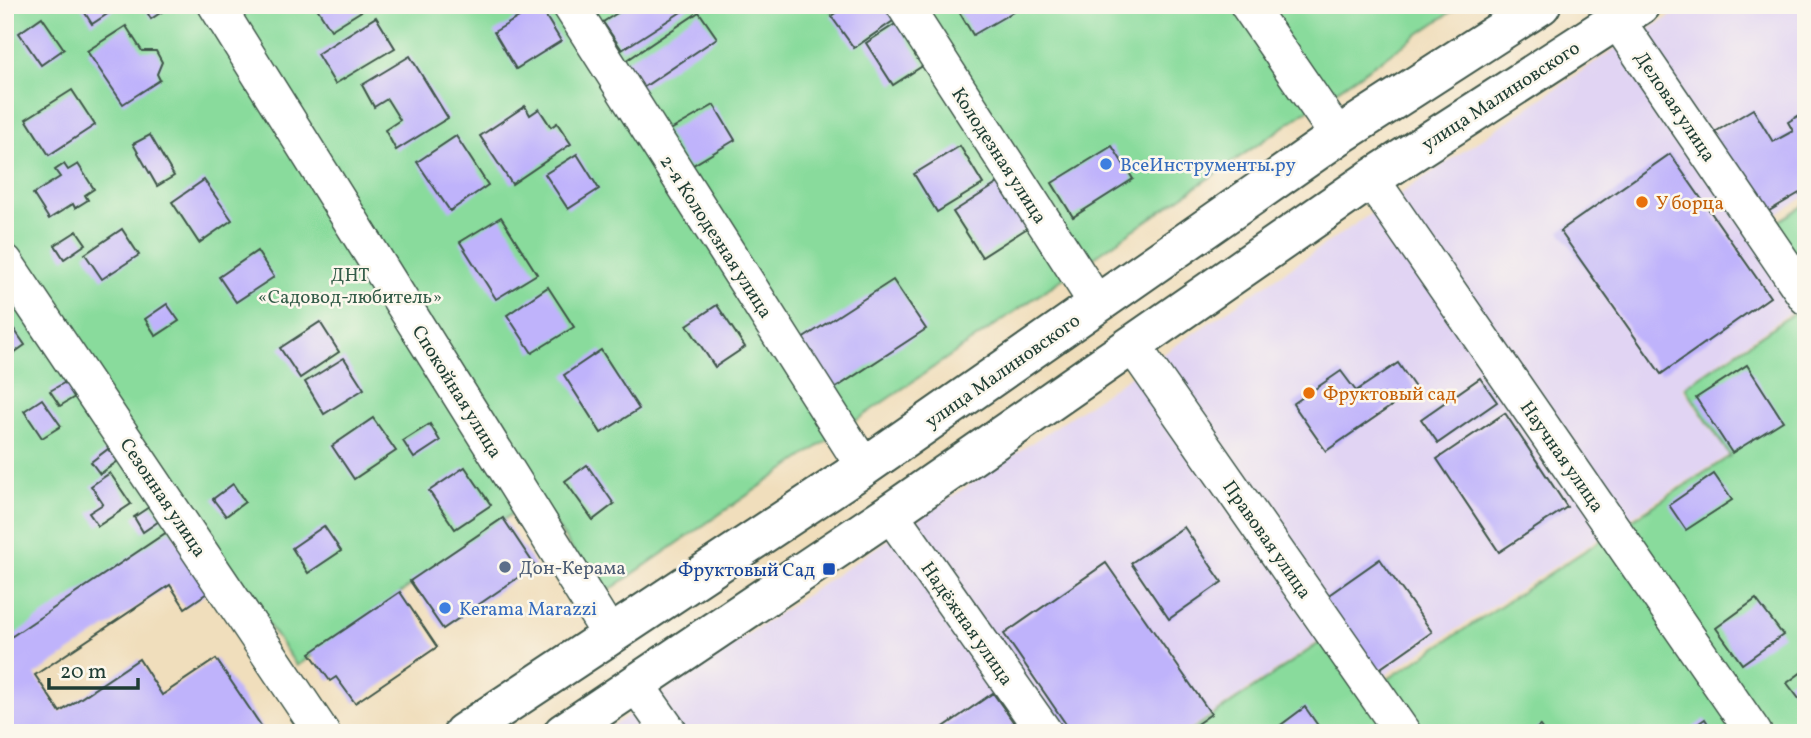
<svg xmlns="http://www.w3.org/2000/svg" width="1811" height="738" viewBox="0 0 1811 738" font-family="Vollkorn,serif">
<style>
.built{fill:#e1d4f3}
.green{fill:#89db9c;stroke:#548c68;stroke-width:2}
.building{fill:#bfb3fb}
.lines{fill:none;stroke-linecap:round;stroke-linejoin:round}
.minor-casing{stroke:#3e5548;stroke-width:38}
.highway-casing{stroke:#3e5548;stroke-width:42}
.minor{stroke:#fff;stroke-width:35}
.highway{stroke:#fff;stroke-width:38}
.shop-dot{fill:#3f7fe0;stroke:#fbf7ec;stroke-width:2.5}
.food-dot{fill:#e8710a;stroke:#fbf7ec;stroke-width:2.5}
.service-dot{fill:#5c6f8a;stroke:#fbf7ec;stroke-width:2.5}
.transit-dot{fill:#1a4fb4;stroke:#fbf7ec;stroke-width:2.5}
.labels{text-anchor:middle;stroke-width:5;stroke-linejoin:round;paint-order:stroke}
.street-label{font-size:19px;fill:#1f3d34;stroke:#fbf7ec}
.shop-label{font-size:19px;fill:#366cbe;stroke:#fbf7ec;text-anchor:start}
.food-label{font-size:19px;fill:#c56008;stroke:#fbf7ec;text-anchor:start}
.park-label{font-size:19px;fill:#345d49;stroke:#fbf7ec}
.service-label{font-size:19px;fill:#4e5e75;stroke:#fbf7ec;text-anchor:start}
.transit-label{font-size:19px;fill:#164399;stroke:#fbf7ec;text-anchor:end}
</style>
<rect width="100%" height="100%" fill="#fbf7ec"/>
<filter id="ink" filterUnits="userSpaceOnUse"><feTurbulence type="fractalNoise" baseFrequency=".0143" numOctaves="2"/><feDisplacementMap in="SourceGraphic" scale="14" xChannelSelector="R" yChannelSelector="G"/><feConvolveMatrix kernelMatrix="1 2 1 2 8 2 1 2 1" color-interpolation-filters="sRGB"/></filter>
<filter id="wash" filterUnits="userSpaceOnUse"><feTurbulence type="fractalNoise" baseFrequency=".00686" numOctaves="4" result="noise"/><feDisplacementMap in="SourceGraphic" scale="28" xChannelSelector="R" yChannelSelector="G"/><feGaussianBlur stdDeviation="1.57" result="paint"/><feColorMatrix in="noise" values="0 0 0 0 0 0 0 0 0 0 0 0 0 0 0 0 0 1.4 0 .05"/><feComposite in="paint" operator="in"/></filter>
<g filter="url(#wash)">
<rect width="100%" height="100%" fill="#f0debc"/>
<polygon class="built" points="1691,5 1806,5 1806,196 1752,230 1801,305 1682,387 1728,455 1376,681 1339,627 1184,733 602,733 1622,44"/>
<g class="green">
<polygon points="5,5 1461,5 602,595 537,496 297,666 195,519 5,649"/>
<polygon points="1806,204 1806,287 1766,229"/>
<polygon points="1806,305 1806,733 1187,733 1327,638 1365,694 1730,456 1685,387"/>
</g>
<g id="blocks">
<g class="building">
<polygon points="80,5 121,5 92,24"/>
<polygon points="143,5 172,5 151,19"/>
<polygon points="315,5 371,5 331,30"/>
<polygon points="539,5 561,41 516,69 494,32"/>
<polygon points="630,5 692,5 622,50 603,22"/>
<polygon points="847,5 887,5 896,19 854,48 831,16"/>
<polygon points="955,5 1009,5 1013,12 973,35"/>
<polygon points="699,12 717,38 641,89 623,63"/>
<polygon points="42,17 64,49 41,65 19,33"/>
<polygon points="376,17 395,48 335,84 317,54"/>
<polygon points="897,23 924,65 893,85 866,43"/>
<polygon points="126,26 142,51 156,51 162,62 157,74 160,80 123,104 87,51"/>
<polygon points="410,56 448,118 396,150 385,130 400,120 387,99 374,107 362,85"/>
<polygon points="72,90 95,125 49,155 26,119"/>
<polygon points="714,105 735,140 688,168 667,132"/>
<polygon points="525,106 530,115 539,109 551,127 557,123 571,144 512,184 480,136"/>
<polygon points="1753,109 1773,142 1793,131 1788,122 1806,111 1806,189 1759,217 1710,135"/>
<polygon points="150,135 174,176 157,186 133,144"/>
<polygon points="456,136 488,185 450,211 417,162"/>
<polygon points="960,146 983,184 937,212 914,174"/>
<polygon points="1112,146 1133,179 1073,217 1052,183"/>
<polygon points="577,154 599,189 568,209 545,174"/>
<polygon points="1670,154 1770,297 1661,374 1560,231"/>
<polygon points="64,164 68,170 78,164 94,189 85,195 88,200 75,208 73,204 49,219 33,194 60,177 55,170"/>
<polygon points="204,180 232,220 199,243 172,202"/>
<polygon points="1000,182 1029,227 982,257 953,212"/>
<polygon points="501,217 537,274 496,299 460,242"/>
<polygon points="122,229 139,255 102,279 85,254"/>
<polygon points="77,231 86,244 64,259 55,245"/>
<polygon points="257,251 274,277 236,302 219,277"/>
<polygon points="893,280 926,329 831,391 799,341"/>
<polygon points="548,287 574,327 532,353 507,315"/>
<polygon points="167,304 179,321 156,336 145,319"/>
<polygon points="717,305 745,347 715,367 687,325"/>
<polygon points="5,316 25,345 5,359"/>
<polygon points="320,322 339,352 300,378 280,348"/>
<polygon points="601,350 639,409 601,433 564,375"/>
<polygon points="344,358 364,389 324,414 305,382"/>
<polygon points="1398,363 1416,389 1326,451 1293,404 1341,371 1356,391"/>
<polygon points="1747,365 1783,421 1732,453 1696,398"/>
<polygon points="1480,378 1497,402 1438,443 1421,419"/>
<polygon points="69,380 78,395 60,406 50,391"/>
<polygon points="42,399 61,426 42,438 24,411"/>
<polygon points="1505,413 1567,507 1499,552 1437,459"/>
<polygon points="373,418 396,451 354,479 332,446"/>
<polygon points="430,424 440,441 414,458 403,441"/>
<polygon points="108,449 118,461 100,474 91,462"/>
<polygon points="587,465 614,504 593,520 565,481"/>
<polygon points="465,467 491,505 455,529 429,491"/>
<polygon points="110,473 131,504 98,526 89,513 103,504 91,486"/>
<polygon points="1714,474 1732,500 1686,530 1669,505"/>
<polygon points="233,484 245,502 226,516 213,499"/>
<polygon points="152,505 162,519 143,532 134,517"/>
<polygon points="503,518 535,566 443,629 410,581"/>
<polygon points="324,526 341,551 308,573 292,548"/>
<polygon points="1184,527 1222,582 1169,619 1131,563"/>
<polygon points="170,530 210,591 185,608 170,585 35,675 60,712 139,659 162,695 216,659 266,733 12,733 5,723 5,641"/>
<polygon points="1380,559 1432,632 1375,672 1323,599"/>
<polygon points="1106,563 1211,714 1184,733 1072,733 1004,634"/>
<polygon points="400,592 437,647 355,703 336,677 330,681 310,653"/>
<polygon points="1756,599 1783,635 1742,664 1716,628"/>
<polygon points="1806,669 1806,708 1787,683"/>
<polygon points="993,693 1021,733 935,733"/>
<polygon points="1305,707 1319,727 1311,733 1270,733"/>
<polygon points="1705,719 1714,733 1685,733"/>
<polygon points="1540,726 1545,733 1530,733"/>
</g>
</g>
</g>
<g filter="url(#ink)">
<use href="#blocks" fill-opacity="0" stroke="#3e5548" stroke-width="2"/>
<g class="lines">
<defs>
<g id="minor">
<polyline points="216,5 610,635"/>
<polyline points="570,5 864,467"/>
<polyline points="904,5 1097,304"/>
<polyline points="1248,5 1338,136"/>
<polyline points="1616,19 1806,297"/>
<polyline points="1371,179 1754,733"/>
<polyline points="5,262 322,733"/>
<polyline points="1133,346 1403,733"/>
<polyline points="890,513 1045,733"/>
<polyline points="635,683 670,733"/>
</g>
<g id="highway">
<polyline points="463,733 864,467 1338,136 1541,5"/>
<polyline points="563,733 890,513 1371,179 1640,5"/>
</g>
</defs>
<use href="#minor" class="minor-casing"/>
<use href="#highway" class="highway-casing"/>
<use href="#minor" class="minor"/>
<use href="#highway" class="highway"/>
</g>
</g>
<g class="shop-dot">
<circle cx="1106" cy="164" r="7"/>
<circle cx="445" cy="608" r="7"/>
</g>
<g class="food-dot">
<circle cx="1642" cy="202" r="7"/>
<circle cx="1309" cy="393" r="7"/>
</g>
<circle class="service-dot" cx="505" cy="567" r="7"/>
<rect class="transit-dot" x="822" y="562" width="14" height="14" rx="3.5"/>
<g class="labels">
<g class="street-label">
<text transform="translate(1500 95) rotate(-33)" y="7">улица Малиновского</text>
<text transform="translate(1676 106) rotate(56)" y="7">Деловая улица</text>
<text transform="translate(1000 155) rotate(57)" y="7">Колодезная улица</text>
<text transform="translate(717 236) rotate(57)" y="7">2-я Колодезная улица</text>
<text transform="translate(1002 370) rotate(-35)" y="7">улица Малиновского</text>
<text transform="translate(458 391) rotate(58)" y="7">Спокойная улица</text>
<text transform="translate(1563 456) rotate(55)" y="7">Научная улица</text>
<text transform="translate(164 497) rotate(56)" y="7">Сезонная улица</text>
<text transform="translate(1268 539) rotate(55)" y="7">Правовая улица</text>
<text transform="translate(968 623) rotate(55)" y="7">Надёжная улица</text>
</g>
<g class="shop-label">
<text x="1120" y="171">ВсеИнструменты.ру</text>
<text x="459" y="615">Kerama Marazzi</text>
</g>
<g class="food-label">
<text x="1656" y="209">У борца</text>
<text x="1323" y="400">Фруктовый сад</text>
</g>
<g class="park-label">
<text x="350" y="281">ДНТ<tspan x="350" dy="22">«Садовод-любитель»</tspan></text>
</g>
<g class="service-label">
<text x="519" y="574">Дон-Керама</text>
</g>
<g class="transit-label">
<text x="815" y="576">Фруктовый Сад</text>
</g>
</g>
<rect width="1811" height="738" fill="none" stroke="#fbf7ec" stroke-width="28"/>
<path d="M49 678v10h89v-10" fill="none" stroke="#1f3d34" stroke-width="3.5"/>
<text x="60" y="678" font-size="21" fill="#1f3d34" stroke="#fbf7ec" stroke-width="5" paint-order="stroke">20 m</text>
</svg>
